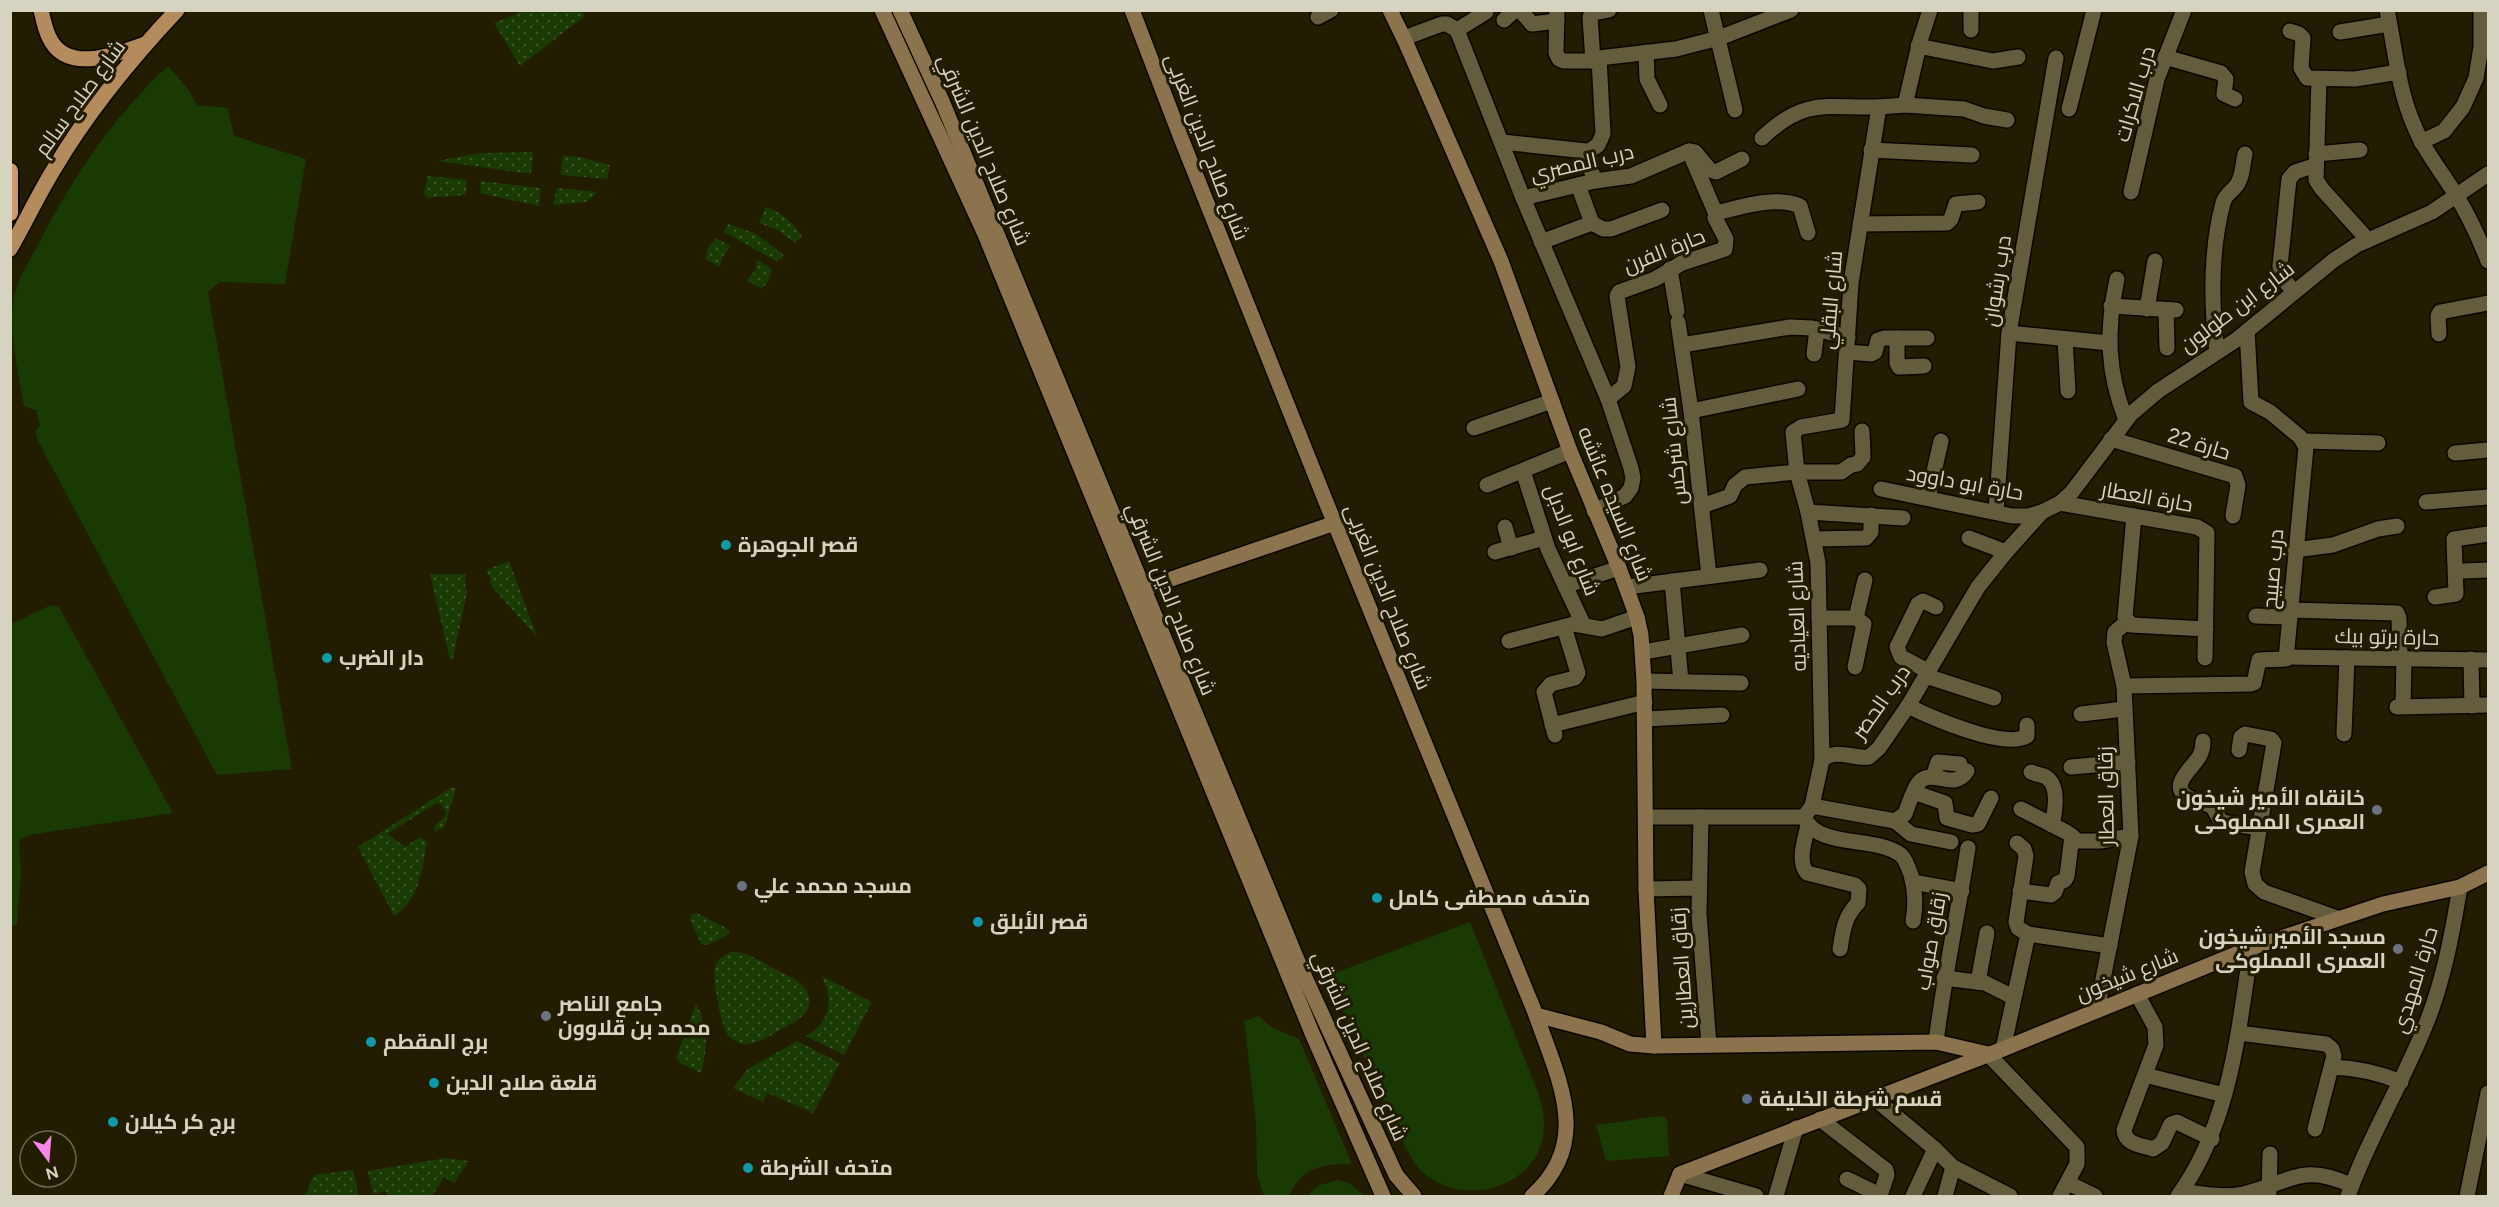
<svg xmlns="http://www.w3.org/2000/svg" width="2499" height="1207" viewBox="0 0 2499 1207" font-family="Figtree,Cairo,sans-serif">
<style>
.grass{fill:url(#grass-dots)}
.green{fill:#1a3a04}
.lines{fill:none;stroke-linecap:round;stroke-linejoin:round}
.minor-casing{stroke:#0c0600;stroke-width:18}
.tertiary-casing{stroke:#0c0600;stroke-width:18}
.secondary-casing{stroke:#0c0600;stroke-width:18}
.primary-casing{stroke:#0c0600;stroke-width:18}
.trunk-casing{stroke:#0c0600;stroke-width:20}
.minor{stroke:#635d3e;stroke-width:15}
.tertiary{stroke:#635d3e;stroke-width:15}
.secondary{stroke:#8b744d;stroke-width:15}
.primary{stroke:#b38b5d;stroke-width:15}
.trunk{stroke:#ce9a67;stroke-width:16}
.culture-dot{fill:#0f9aa8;stroke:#221c00;stroke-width:2}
.worship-dot{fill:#6b7280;stroke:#221c00;stroke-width:2}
.service-dot{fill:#5c6f8a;stroke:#221c00;stroke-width:2}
.labels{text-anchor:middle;stroke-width:6;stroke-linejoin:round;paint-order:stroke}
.street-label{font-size:21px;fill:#d6d3c1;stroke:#221c00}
.poi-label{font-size:21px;font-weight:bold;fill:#d6d3c1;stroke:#221c00;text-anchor:start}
</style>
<defs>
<pattern id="grass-dots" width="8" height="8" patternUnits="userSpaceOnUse" patternTransform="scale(1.5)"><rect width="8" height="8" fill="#1a3a04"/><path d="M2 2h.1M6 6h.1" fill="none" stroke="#3b5627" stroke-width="1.8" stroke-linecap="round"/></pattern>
</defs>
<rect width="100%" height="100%" fill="#221c00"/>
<g class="grass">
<polygon points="526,10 581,11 585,16 520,66 494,23"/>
<polygon points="533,152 531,174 437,161 481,153"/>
<polygon points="563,156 580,157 610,165 607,179 561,175"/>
<polygon points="428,176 467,180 466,195 426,198 424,193"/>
<polygon points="481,181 541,188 539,206 480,193"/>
<polygon points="557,188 598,192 586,202 553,205"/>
<path d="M766,207C782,213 793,222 802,236L795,243L778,230L759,223Z"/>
<polygon points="728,224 756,234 783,254 783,258 776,261 724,232"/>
<polygon points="716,238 730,246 722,258 720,267 705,259 708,248"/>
<polygon points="757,260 772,269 769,280 762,289 747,281 756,269"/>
<polygon points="509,561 537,637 491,586 490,577 486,570"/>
<polygon points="430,574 466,574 465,584 467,593 453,658 450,660"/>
<path d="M452,787L456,789L444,828L435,831L434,826L444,818L446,813L442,805L437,803L387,834L405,847L420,837L427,842C422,869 420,900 394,916L358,847Z"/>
<polygon points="697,913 726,928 729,931 728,935 707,945 701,944 690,919 692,914"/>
<path d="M731,952C746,951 760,961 773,968C788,976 813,984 809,1005C807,1013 801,1018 794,1022C781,1029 763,1042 748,1044C741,1045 733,1041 728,1035C721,1025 712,979 715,968C717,959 723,956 731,952Z"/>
<path d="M822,976L872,1002L844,1055L806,1036C830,1022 834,1001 822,976Z"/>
<path d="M696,1004C708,1024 708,1051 701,1073L680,1063L676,1058Z"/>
<polygon points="797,1041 840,1063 813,1113 767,1093 763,1102 733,1088 748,1069"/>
<polygon points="446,1158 469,1161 454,1183 444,1177 432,1196 388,1196 386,1191 373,1194 368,1171"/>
<polygon points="353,1170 359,1196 305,1196 314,1175"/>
</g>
<g class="green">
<path d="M168,66L188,89L197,105L228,108L234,136L306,159L285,284L219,282L208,292L292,769L217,775L38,441L35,431L40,426L36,410L24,406C18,371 8,332 14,297C18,278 30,260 39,243C73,177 113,117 168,66Z"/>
<polygon points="51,605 59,607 173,813 29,835 19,841 21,872 17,925 11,925 11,624"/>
<path d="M1470,922L1539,1095C1543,1110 1546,1125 1542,1141C1527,1194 1455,1207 1418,1168C1413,1162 1410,1154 1406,1148L1327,976Z"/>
<path d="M1259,1016L1271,1027L1299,1039L1352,1164C1323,1163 1301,1168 1289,1196H1264L1257,1174L1256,1121L1244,1021Z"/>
<polygon points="1660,1116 1665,1117 1667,1120 1669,1156 1606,1161 1596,1125"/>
<polygon points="1338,1180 1349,1183 1365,1196 1307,1196 1317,1186"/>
</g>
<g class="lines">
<defs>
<g id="minor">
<polyline points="1520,10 1532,24 1557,21"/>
<polyline points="1557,10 1556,53 1559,59 1564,61 1598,61"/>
<polyline points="1711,10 1735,110"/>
<polyline points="1971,10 1971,30"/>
<polyline points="1318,17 1331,10"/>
<polyline points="1504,20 1515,10"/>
<polyline points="1457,30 1486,12"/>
<polyline points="2290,31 2299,34 2303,38 2301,68 2307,78 2355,79 2399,72"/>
<polyline points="2340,32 2389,24"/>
<polyline points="1404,38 1442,24 1447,24 1457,30 1523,198 1608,399 1631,468 1633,478 1631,488 1625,496 1594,511"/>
<polyline points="1918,46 1993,61 2018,57"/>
<polyline points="1646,52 1647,79 1660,105"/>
<polyline points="2165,57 2221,73 2226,79 2224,94 2235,99"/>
<polyline points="1593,61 1590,17 1594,13 1609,10"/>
<polyline points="2319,79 2316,180 2322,189 2368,240"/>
<polyline points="1905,105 1964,109 1984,116 2007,120"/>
<polyline points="2069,109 2094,10"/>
<path d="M1762,138C1805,97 1826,108 1879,107"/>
<polyline points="1502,142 1586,151"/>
<polyline points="2421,142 2444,131 2463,107 2476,78 2481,47 2481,10"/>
<polyline points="1871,150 1972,155"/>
<polyline points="1689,151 1716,214"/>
<polyline points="2316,154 2360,150"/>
<polyline points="1595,181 1585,154 1598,145 1603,134 1599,58 1676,49 1719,38 1791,10"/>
<polyline points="1578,185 1592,223"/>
<polyline points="2131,192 2157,79 2184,10"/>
<polyline points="1523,198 1595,181 1631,176 1689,151 1695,152 1710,170 1716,172 1742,159"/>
<polyline points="1860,224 1947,223 1951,219 1956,204 1978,202"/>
<polyline points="1541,242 1592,223 1603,229 1611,229 1662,210"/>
<polyline points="1670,269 1677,311"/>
<path d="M2117,279C2106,330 2107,372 2126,420"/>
<polyline points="2294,292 2281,276 2280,266 2289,179 2295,172 2316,165"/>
<polyline points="2111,306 2176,310"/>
<polyline points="2147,309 2155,261"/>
<polyline points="2166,310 2167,348"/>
<polyline points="1678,322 1691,411 1709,576"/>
<polyline points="2009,333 2109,343"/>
<polyline points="2439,334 2438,316 2440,312 2488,303"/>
<polyline points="1897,338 1897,363 1899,367 1924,366"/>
<polyline points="2065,339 2068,391"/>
<polyline points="1682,345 1790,327 1812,328 1848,337"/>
<polyline points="1847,352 1871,354 1875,352 1878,340 1884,338 1927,338"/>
<path d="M2217,352C2211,303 2210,252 2223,203C2226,192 2235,191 2239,181C2243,173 2243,162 2245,154"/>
<polyline points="1814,354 1817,329"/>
<path d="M1608,399L1624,386L1628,367L1617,296L1619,292L1655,279L1682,263L1725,249L1726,239L1715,218L1720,212C1744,206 1776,196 1800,206L1808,233"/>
<polyline points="1691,411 1798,389"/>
<polyline points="1474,428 1552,401"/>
<polyline points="2111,439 2235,476 2238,485 2233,516"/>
<polyline points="2304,441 2378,443"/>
<polyline points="2455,453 2488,450"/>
<polyline points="1523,471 1548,549 1583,624"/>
<polyline points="1487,485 1570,451"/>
<polyline points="1881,489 2012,516 2028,516 2042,512 2060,503 2072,492 2131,414 2158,391 2236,340 2334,260 2357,245 2432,212 2488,174"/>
<polyline points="1928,498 1941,441"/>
<polyline points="2426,502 2488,497"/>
<polyline points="2060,503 2197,527 2207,533 2205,658"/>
<polyline points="1702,506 1730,496 1735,485 1745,477 1797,472 1793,432 1801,427 1842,420 1851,283 1879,107 1905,105 1920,41 1930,10"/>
<polyline points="1808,512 1903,518"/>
<polyline points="1996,512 2009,333 2056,58"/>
<polyline points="2134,516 2125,617 2131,625 2206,629"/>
<polyline points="1505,527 1511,548"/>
<polyline points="1969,538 2006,552"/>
<polyline points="1814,539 1866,538 1871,532 1871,515"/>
<polyline points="2295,550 2333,545 2378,529 2397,526"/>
<polyline points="1495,552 1544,538"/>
<polyline points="2464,571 2488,570"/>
<polyline points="1672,581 1681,682"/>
<polyline points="1565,586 1619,568"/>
<polyline points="1627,587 1760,570"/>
<polyline points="2435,597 2456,594 2454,539 2488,534"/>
<polyline points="2290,610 2397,613 2399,618 2400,658"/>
<polyline points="2256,616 2289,617"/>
<polyline points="1819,618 1856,618 1864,624 1855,667"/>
<polyline points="1856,618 1865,580"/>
<polyline points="1509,641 1574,624 1602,629 1637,617"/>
<polyline points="1643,652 1742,635"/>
<polyline points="2286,657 2488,660"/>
<polyline points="2471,659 2472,706"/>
<polyline points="1928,671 1901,657 1897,647 1918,604 1923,601 1936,607"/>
<polyline points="1926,676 1994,698"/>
<polyline points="1644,681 1741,683"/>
<polyline points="2124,686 2251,684 2254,683 2259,660 2286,659 2306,447 2300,437 2270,412 2251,402 2247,331"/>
<path d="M1908,706C1930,717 2005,750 2027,736V725"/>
<polyline points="2403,706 2404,658"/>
<polyline points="2397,707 2488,705"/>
<polyline points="2081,714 2124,709"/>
<polyline points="1645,719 1722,715"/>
<polyline points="1552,725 1645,702"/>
<polyline points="2344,734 2347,658"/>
<polyline points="1555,735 1544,692 1551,684 1575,678 1578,673 1564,627"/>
<path d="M2203,741C2203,746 2202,751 2200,755C2195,766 2169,784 2186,796C2194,801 2205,802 2213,807L2221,822L2259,828"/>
<polyline points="2239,750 2241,737 2245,734 2271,739 2274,743 2252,872 2255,884 2264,892 2337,918"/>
<polyline points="1822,760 1818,563 1808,512 1797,472 1841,472 1851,465 1857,464 1863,457 1862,431"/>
<polyline points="2071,767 2128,762"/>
<path d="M2031,772C2035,774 2042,775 2046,777C2060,786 2055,812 2052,825"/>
<polyline points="1933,777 1938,762 1960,764"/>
<path d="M1913,794C1925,757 1951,796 1967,771"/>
<polyline points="1812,806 1895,821 1905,814 1912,795 1916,793 1945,803 1947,818 1972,825 1978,824 1991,798"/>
<polyline points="2021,809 2068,833 2078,841 2100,841 2131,836"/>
<path d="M1646,817H1804L1812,806L1822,760C1835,748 1853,759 1869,757L1879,748L1908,706L1978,587L2006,552L2042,512"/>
<polyline points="1701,817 1699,914 1709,1045"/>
<path d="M1804,817C1819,850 1875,835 1901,855C1906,860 1909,869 1911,875C1916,892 1916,905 1913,921"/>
<polyline points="1895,821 1911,834 1951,842"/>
<path d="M1808,825C1805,840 1797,861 1807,873L1855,885L1859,889L1858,903C1844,917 1843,931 1840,949"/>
<polyline points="2017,843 2024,849 2026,856 2016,922 2018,928 2028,934"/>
<polyline points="1913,882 1962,891"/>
<polyline points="1646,889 1699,888"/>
<polyline points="2020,891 2051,895 2055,892 2058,883 2065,880 2067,876 2072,836"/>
<polyline points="1944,978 1985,983 2013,997"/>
<polyline points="1978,982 1987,933"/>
<path d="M2137,994L2155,1027L2156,1045L2124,1130C2125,1144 2140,1145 2153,1149L2162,1143L2171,1124L2177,1122L2212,1139"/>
<polyline points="2097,1010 2131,836 2124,686 2114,642 2115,632 2127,622"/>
<polyline points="2239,1033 2326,1044 2332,1049 2334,1056 2315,1129"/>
<path d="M1936,1042C1944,977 1958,913 1968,848"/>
<polyline points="2003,1049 2028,934 2110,946"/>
<polyline points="1988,1054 2077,1147 2077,1164 2060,1196"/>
<path d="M2332,1067C2357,1068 2377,1072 2401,1082"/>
<polyline points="2145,1075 2224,1095"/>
<polyline points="1874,1098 1935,1149 1953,1167 2010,1196"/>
<polyline points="1820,1119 1886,1170 1887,1175 1880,1196"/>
<polyline points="1680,1174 1756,1196"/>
<polyline points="1847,1179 1880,1195"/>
<polyline points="2068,1183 2095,1196"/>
<path d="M2182,1191C2202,1194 2223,1198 2243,1194C2290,1183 2301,1162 2351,1185"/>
<polyline points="2269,1193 2270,1154"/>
<polyline points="1776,1196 1796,1128"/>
<polyline points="1913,1196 1935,1149"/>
<polyline points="1945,1196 1953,1167"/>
<path d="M2178,1196C2230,1124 2238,1034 2251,948"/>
<path d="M2348,1196C2368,1139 2401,1086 2424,1029C2443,984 2452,935 2460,887"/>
<polyline points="2467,1196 2488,1093"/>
</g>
<path id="tertiary" d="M2387,10C2395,48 2398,88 2413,123C2423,149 2441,171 2456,195C2469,216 2479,238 2488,261"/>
<g id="secondary">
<polyline points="882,10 984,232 1312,1033 1383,1196"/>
<polyline points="900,10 942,101 1301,969 1396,1175 1414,1196"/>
<path d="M1132,10L1181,138L1326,502L1536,1015C1558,1079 1593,1142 1532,1196"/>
<polyline points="1390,10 1406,43 1501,261 1570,451 1619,568 1637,617 1641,635 1644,681 1646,889 1654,1046"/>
<polyline points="1136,591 1335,523"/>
<polyline points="1536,1015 1601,1032 1630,1044 1654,1046 1936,1042 1988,1054"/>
<polyline points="1671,1196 1680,1174 2003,1049 2251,948 2383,904 2460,887 2488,873"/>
</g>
<g id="primary">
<path d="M41,10C43,19 45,29 49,37C66,75 117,54 145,44"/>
<path d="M10,249C25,223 38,195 54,169C88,111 131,59 177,10"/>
</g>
<polyline id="trunk" points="10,171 10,213"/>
</defs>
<use href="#minor" class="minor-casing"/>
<use href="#tertiary" class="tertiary-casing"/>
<use href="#secondary" class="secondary-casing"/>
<use href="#primary" class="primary-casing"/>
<use href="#trunk" class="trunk-casing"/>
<use href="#minor" class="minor"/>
<use href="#tertiary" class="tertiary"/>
<use href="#secondary" class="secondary"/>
<use href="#primary" class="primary"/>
<use href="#trunk" class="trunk"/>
</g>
<g class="culture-dot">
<circle cx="726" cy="545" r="6"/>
<circle cx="327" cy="658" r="6"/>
<circle cx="1377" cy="898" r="6"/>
<circle cx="978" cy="922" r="6"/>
<circle cx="371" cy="1042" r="6"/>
<circle cx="434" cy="1083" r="6"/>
<circle cx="113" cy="1122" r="6"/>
<circle cx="748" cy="1168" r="6"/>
</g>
<g class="worship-dot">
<circle cx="2377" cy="810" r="6"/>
<circle cx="742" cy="886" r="6"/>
<circle cx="2398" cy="949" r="6"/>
<circle cx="546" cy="1016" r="6"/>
</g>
<circle class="service-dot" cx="1747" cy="1099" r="6"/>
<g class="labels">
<g class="street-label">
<text transform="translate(2135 94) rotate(-74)" y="7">درب الاكرات</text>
<text transform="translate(80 98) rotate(-54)" y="7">شارع صلاح سالم</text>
<text transform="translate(1207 147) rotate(69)" y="7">شارع صلاح الدين الغربى</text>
<text transform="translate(984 150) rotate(67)" y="7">شارع صلاح الدين الشرقي</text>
<text transform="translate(1582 163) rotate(-13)" y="7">درب المصري</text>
<text transform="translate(1664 251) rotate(-22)" y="7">حارة الفرن</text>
<text transform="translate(1997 281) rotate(-81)" y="7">درب رشوان</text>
<text transform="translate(1831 300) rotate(-85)" y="7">شارع البقلي</text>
<text transform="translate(2237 307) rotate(-37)" y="7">شارع ابن طولون</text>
<text transform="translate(2199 444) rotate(17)" y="7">حارة 22</text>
<text transform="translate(1674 451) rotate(-96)" y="7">شارع شركس</text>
<text transform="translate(1965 483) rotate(10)" y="7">حارة ابو داوود</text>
<text transform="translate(2147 497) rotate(10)" y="7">حارة العطار</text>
<text transform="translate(1615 504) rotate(68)" y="7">شارع السيده عائشه</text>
<text transform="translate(1572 540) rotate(69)" y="7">شارع ابو الدبل</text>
<text transform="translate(2273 569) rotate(-85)" y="7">درب صبيح</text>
<text transform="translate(1388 597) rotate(68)" y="7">شارع صلاح الدين الغربى</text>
<text transform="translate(1171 599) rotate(68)" y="7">شارع صلاح الدين الشرقي</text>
<text transform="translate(1797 616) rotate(-92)" y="7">شارع العياديه</text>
<text transform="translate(2387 637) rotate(1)" y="7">حارة برتو بيك</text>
<text transform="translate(1881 702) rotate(-55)" y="7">درب الحصر</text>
<text transform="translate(2106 796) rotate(-91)" y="7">زقاق العطار</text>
<text transform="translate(1931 941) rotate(-80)" y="7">زقاق صواب</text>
<text transform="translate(1682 968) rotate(-94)" y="7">زقاق العطارين</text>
<text transform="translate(2127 975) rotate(-22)" y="7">شارع شيخون</text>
<text transform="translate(2415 980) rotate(-73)" y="7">حارة المهدي</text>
<text transform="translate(1360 1046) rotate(66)" y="7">شارع صلاح الدين الشرقي</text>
</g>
<g class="poi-label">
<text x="738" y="552">قصر الجوهرة</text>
<text x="339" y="665">دار الضرب</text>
<text x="2365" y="805" text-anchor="end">خانقاه الأمير شيخون<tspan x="2365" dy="24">العمرى المملوكى</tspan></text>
<text x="754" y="893">مسجد محمد علي</text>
<text x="1389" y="905">متحف مصطفى كامل</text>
<text x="990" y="929">قصر الأبلق</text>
<text x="2386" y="944" text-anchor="end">مسجد الأمير شيخون<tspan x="2386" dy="24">العمرى المملوكى</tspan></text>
<text x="558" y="1011">جامع الناصر<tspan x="558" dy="24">محمد بن قلاوون</tspan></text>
<text x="383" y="1049">برج المقطم</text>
<text x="446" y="1090">قلعة صلاح الدين</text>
<text x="1759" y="1106">قسم شرطة الخليفة</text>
<text x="125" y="1129">برج كر كيلان</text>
<text x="760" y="1175">متحف الشرطة</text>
</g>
</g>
<rect width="2499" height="1207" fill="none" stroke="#d6d3c1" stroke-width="24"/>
<g transform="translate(48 1159) rotate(164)"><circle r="28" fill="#221c00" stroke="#6a654d" stroke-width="1.5"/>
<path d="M0-4.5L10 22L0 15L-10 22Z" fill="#fa87e7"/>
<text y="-9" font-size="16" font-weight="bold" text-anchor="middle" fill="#d6d3c1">N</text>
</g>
</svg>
